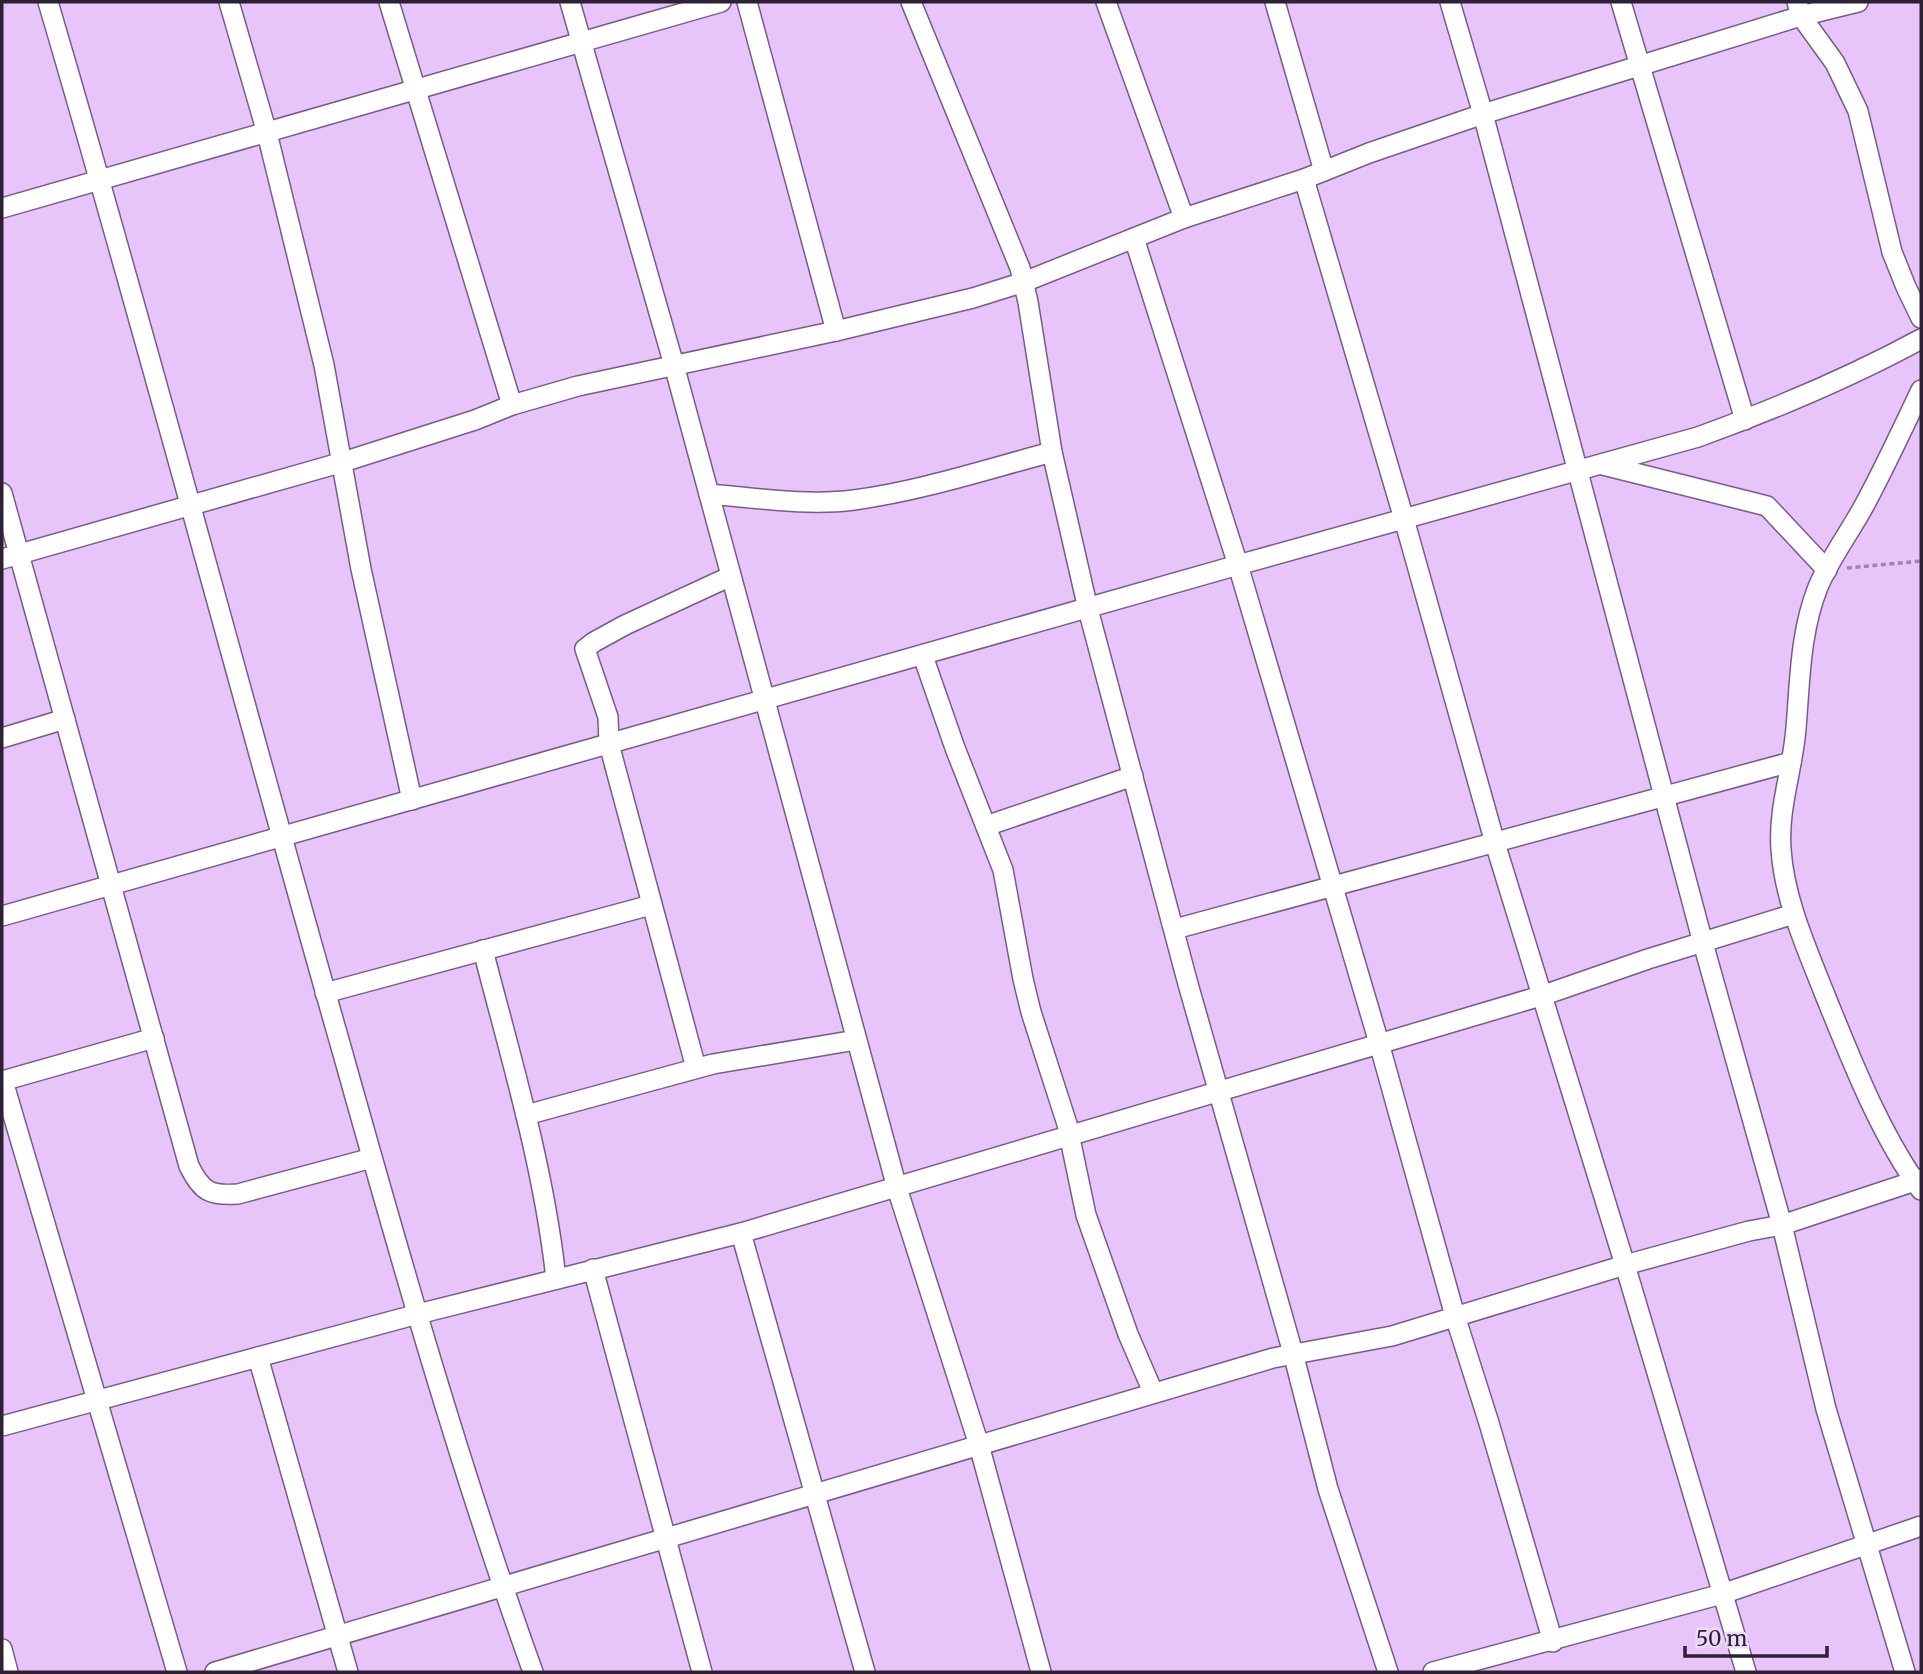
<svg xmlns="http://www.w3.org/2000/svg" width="1923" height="1674" viewBox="0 0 1923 1674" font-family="Merriweather,serif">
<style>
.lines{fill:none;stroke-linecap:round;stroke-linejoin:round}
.street-casing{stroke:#795b8a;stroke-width:22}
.path{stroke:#9e85ad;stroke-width:3.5;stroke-dasharray:5 3.5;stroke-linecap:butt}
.street{stroke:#fff;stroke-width:19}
</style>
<rect width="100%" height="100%" fill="#e7c5fa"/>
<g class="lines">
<defs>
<g id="street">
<path d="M48,2C151,351 243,704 343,1054C401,1261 460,1469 533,1672"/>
<polyline points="229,2 267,133 324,365 361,569 412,800"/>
<polyline points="389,2 512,405"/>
<polyline points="570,2 674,365 897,1188 979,1445 1041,1672"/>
<polyline points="747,2 836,331"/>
<polyline points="911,2 1020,268 1028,302 1052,452 1088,609 1188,984 1293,1353 1328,1489 1388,1672"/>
<polyline points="1106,2 1184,218"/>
<polyline points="1275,2 1324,171"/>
<polyline points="1450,2 1483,114 1703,943 1782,1225 1826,1409 1905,1672"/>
<polyline points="1621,2 1745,420"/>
<polyline points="1797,2 1801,16 1835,63 1858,111 1892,252 1906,287 1921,318"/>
<polyline points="1304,179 1404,519 1495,843 1625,1265 1746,1672"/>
<polyline points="2,208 721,2"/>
<polyline points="1134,238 1238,565 1379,1043 1455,1316 1489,1423 1553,1642"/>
<polyline points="1603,465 1767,506 1827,570"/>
<path d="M2,493L189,1166C202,1192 210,1196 238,1194L372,1158"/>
<path d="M709,494C757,498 807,506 854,500C921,491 987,469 1052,452"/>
<polyline points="2,559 343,462 475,420 512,405 578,386 836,331 973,298 1024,282 1184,218 1304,179 1369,153 1483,114 1801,16 1858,2"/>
<polyline points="923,656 955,748 1003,870 1023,979 1031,1012 1067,1124 1086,1215 1128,1334 1153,1392"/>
<polyline points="2,738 65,719"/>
<polyline points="986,826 1133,776"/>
<path d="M2,916L1238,565L1698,437C1775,409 1849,378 1921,339"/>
<polyline points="1175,929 1791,762"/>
<path d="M483,950C511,1059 544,1167 556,1279"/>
<polyline points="325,993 651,905"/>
<polyline points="696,1068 609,744 608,717 585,649 594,642 625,625 731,576"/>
<polyline points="2,1081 154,1038"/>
<polyline points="3,1081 177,1672"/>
<polyline points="526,1115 713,1064 856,1040"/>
<path d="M1921,1190C1880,1134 1851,1059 1825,995C1807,949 1784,899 1781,849C1778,807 1793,769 1796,728C1800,681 1800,632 1818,587C1830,558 1850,532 1865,504C1885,467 1903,428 1921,390"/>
<polyline points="741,1233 865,1672"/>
<polyline points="593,1269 702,1672"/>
<polyline points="258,1357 348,1672"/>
<polyline points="2,1426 418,1314 741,1233 1544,995 1648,959 1794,914"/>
<polyline points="2,1649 8,1672"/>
<polyline points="215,1672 1273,1358 1392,1336 1625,1265 1749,1231 1782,1225 1921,1179"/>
<polyline points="1433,1672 1722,1594 1921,1526"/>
</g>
</defs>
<use href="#street" class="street-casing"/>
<polyline class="path" points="1847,568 1921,561"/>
<use href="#street" class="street"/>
</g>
<rect width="1923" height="1674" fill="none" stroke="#2e2135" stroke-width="7"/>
<path d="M1685 1646v10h142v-10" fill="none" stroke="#2e2135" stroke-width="3.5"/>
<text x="1696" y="1646" font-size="21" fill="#2e2135" stroke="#edd9f9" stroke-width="5" paint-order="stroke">50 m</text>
</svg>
